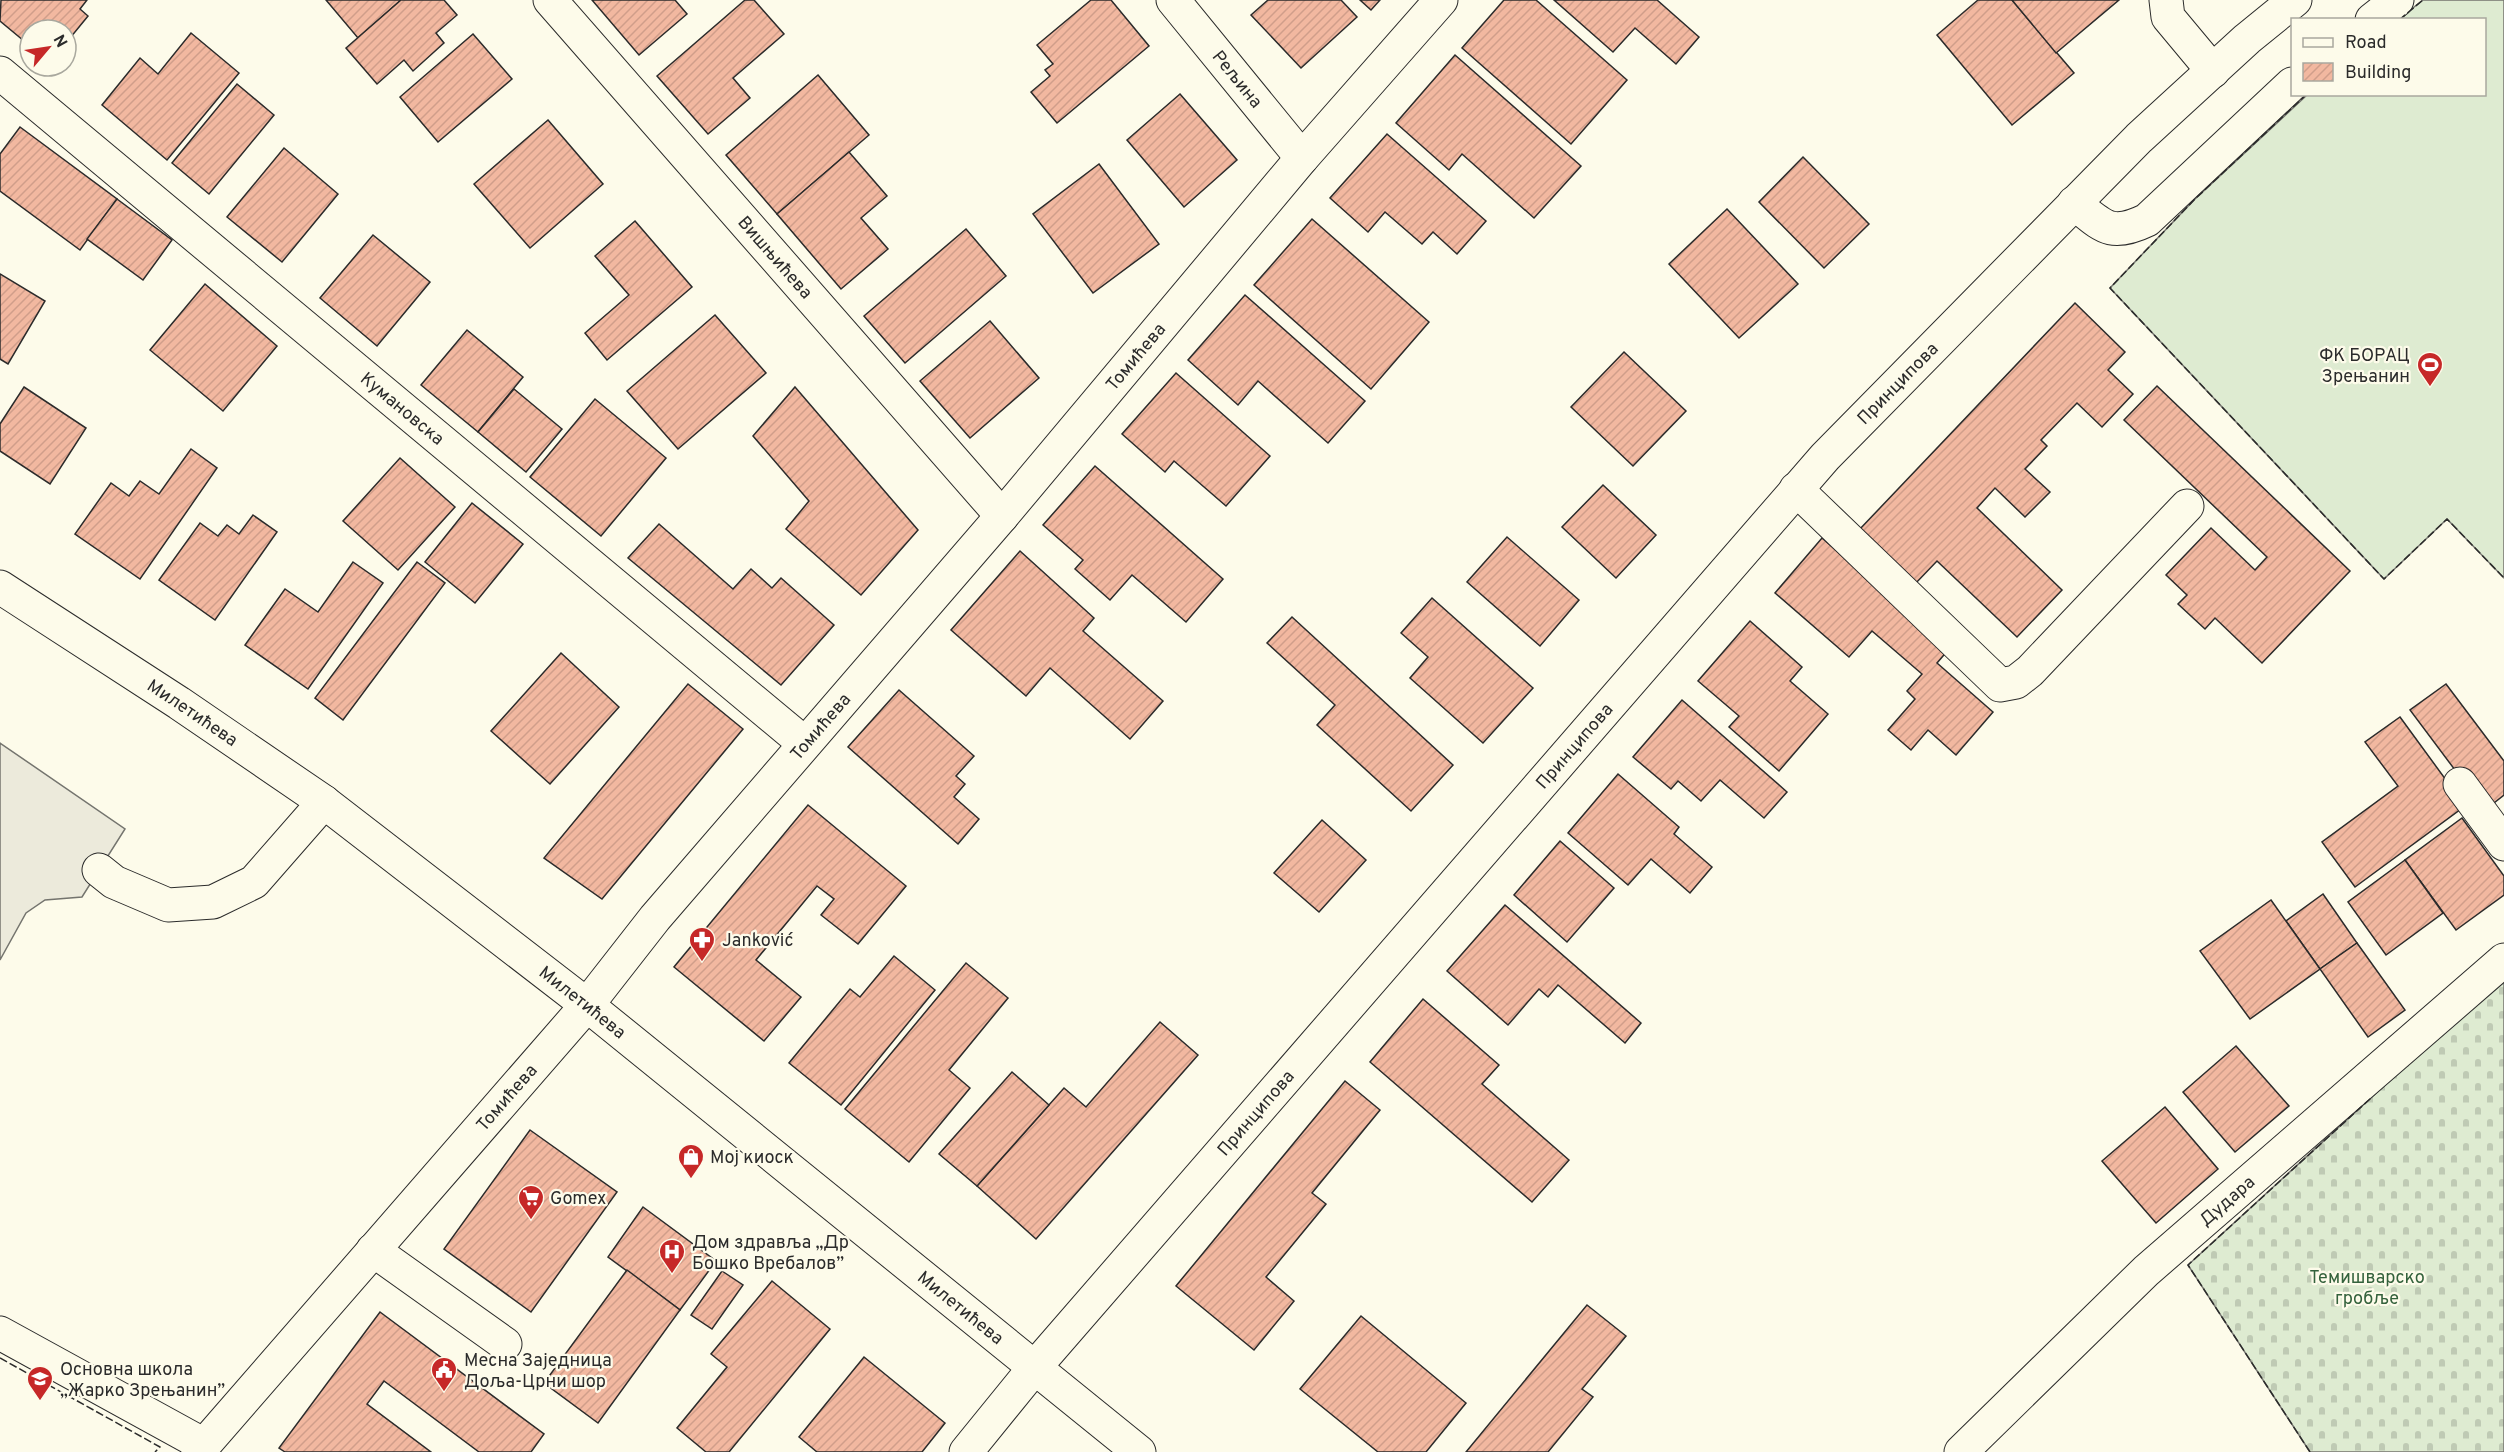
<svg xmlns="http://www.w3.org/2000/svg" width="2504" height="1452" viewBox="0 0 2504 1452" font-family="Overpass,sans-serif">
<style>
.grass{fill:#deebd1;stroke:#74746e;stroke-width:1.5}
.cemetery{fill:url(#cemetery-stones);stroke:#74746e;stroke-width:1.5}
.parking{fill:#eceadb;stroke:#74746e;stroke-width:1.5}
.building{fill:url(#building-hatch);stroke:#2b2b2b;stroke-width:1.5}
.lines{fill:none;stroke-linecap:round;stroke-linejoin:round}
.minor-casing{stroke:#2b2b2b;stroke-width:35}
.major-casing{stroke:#2b2b2b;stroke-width:35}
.minor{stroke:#fdfbea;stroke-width:33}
.major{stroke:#fdfbea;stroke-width:33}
.fence{stroke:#2b2b2b;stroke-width:1.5;stroke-dasharray:8 3;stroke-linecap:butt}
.labels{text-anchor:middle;stroke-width:4.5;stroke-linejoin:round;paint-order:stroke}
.street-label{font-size:18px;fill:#2b2b2b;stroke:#fdfbea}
.poi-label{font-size:18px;fill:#2b2b2b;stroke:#fdfbea;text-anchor:start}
.park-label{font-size:18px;fill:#34623c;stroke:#fdfbea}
</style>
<defs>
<pattern id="cemetery-stones" width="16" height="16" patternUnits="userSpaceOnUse" patternTransform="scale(1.5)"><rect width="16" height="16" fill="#deebd1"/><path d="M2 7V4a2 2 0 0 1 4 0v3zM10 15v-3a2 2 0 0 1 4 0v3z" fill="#bfcab4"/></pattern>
<pattern id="building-hatch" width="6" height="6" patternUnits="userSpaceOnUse" patternTransform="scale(1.5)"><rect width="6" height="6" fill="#f2b8a0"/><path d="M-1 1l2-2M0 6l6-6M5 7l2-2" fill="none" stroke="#d09e8a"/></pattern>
</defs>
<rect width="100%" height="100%" fill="#fdfbea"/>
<polygon class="grass" points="2423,0 2504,0 2504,578 2447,519 2384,579 2110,288 2194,200 2307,95 2484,94 2484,20 2399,19"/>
<polygon class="cemetery" points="2504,976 2504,1452 2310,1452 2188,1265"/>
<polygon class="parking" points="0,743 125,829 82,897 45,900 26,913 0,960"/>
<g class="building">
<polygon points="1,0 87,0 80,9 88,16 66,43 66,30 30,30 30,46 0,21"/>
<polygon points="326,0 401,0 358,38"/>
<polygon points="401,0 444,0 457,15 436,33 444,43 413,71 404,60 377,84 346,48"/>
<polygon points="592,0 675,0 687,14 639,55"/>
<polygon points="745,0 754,0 784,34 733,78 750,98 708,134 657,76"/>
<polygon points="1091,0 1111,0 1149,46 1057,123 1031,92 1050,76 1045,70 1053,64 1037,45"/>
<polygon points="1268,0 1341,0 1357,17 1301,68 1251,15"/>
<polygon points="1360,0 1380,0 1371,10"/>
<polygon points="1504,0 1536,0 1627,80 1571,144 1462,48"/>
<polygon points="1554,0 1657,0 1699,37 1676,64 1635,28 1613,52"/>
<polygon points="1978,0 2012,0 2074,73 2012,125 1937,35"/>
<polygon points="2012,0 2119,0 2056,53"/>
<polygon points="191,33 239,73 167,160 102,105 140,58 158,74"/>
<polygon points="473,34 512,79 438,142 400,97"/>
<polygon points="1455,55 1581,166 1534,218 1462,154 1449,170 1396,123"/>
<polygon points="818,75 869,135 777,214 726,155"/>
<polygon points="237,84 274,115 209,194 172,163"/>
<polygon points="1180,94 1237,160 1184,207 1127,140"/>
<polygon points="548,120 603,184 530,248 474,184"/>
<polygon points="20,127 117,199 80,250 0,191 0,154"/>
<polygon points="1387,134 1486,221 1457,254 1433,232 1422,244 1385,212 1368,232 1330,198"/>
<polygon points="284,148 338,194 282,262 227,217"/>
<polygon points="849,152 887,196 861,218 888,249 841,289 777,214"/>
<polygon points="1803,157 1869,224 1824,268 1759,202"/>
<polygon points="1099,164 1159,244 1093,293 1033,214"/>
<polygon points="117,199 172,240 143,280 87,239"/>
<polygon points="1727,209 1798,284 1739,338 1669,264"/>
<polygon points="1312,219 1429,322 1371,389 1254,285"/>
<polygon points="635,221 692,287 607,360 585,333 629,295 595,256"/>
<polygon points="966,229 1006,276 905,363 864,316"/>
<polygon points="373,235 430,282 377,346 320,298"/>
<polygon points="0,274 45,301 8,364 0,359"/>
<polygon points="205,284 277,346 223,411 150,350"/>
<polygon points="1245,295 1365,401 1328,443 1258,381 1238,405 1188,360"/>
<polygon points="2075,303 2125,352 2108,370 2133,394 2102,427 2077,403 2041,440 2047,446 2025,469 2050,492 2025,517 1995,488 1977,508 2062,590 2017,637 1937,561 1915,584 1859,530"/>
<polygon points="715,315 766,373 678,449 627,391"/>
<polygon points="990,321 1039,378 970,438 920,381"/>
<polygon points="467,330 523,377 478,432 421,385"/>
<polygon points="1624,352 1686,411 1633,466 1571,407"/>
<polygon points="1176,373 1270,456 1226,506 1174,461 1165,472 1122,434"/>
<polygon points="2157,386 2350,571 2262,663 2215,618 2205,629 2178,604 2187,595 2166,575 2211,528 2255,570 2267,557 2124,420"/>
<polygon points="24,387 86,428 50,484 0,451 0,424"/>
<polygon points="795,387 918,530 861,595 786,529 809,501 753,436"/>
<polygon points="514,389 562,429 526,472 478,432"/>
<polygon points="595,399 666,458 601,536 530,477"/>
<polygon points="191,449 217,468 140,579 75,534 111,483 129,496 140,481 159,494"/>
<polygon points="400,458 455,507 398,570 343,521"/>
<polygon points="1095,466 1223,579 1186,622 1132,575 1110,600 1075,569 1083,560 1043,525"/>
<polygon points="1603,485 1656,535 1616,578 1562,527"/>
<polygon points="472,503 523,544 475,603 425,562"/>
<polygon points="253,515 277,532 215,620 159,580 200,523 218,536 227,525 239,534"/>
<polygon points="659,524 733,589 751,569 772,588 781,578 834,625 781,685 628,558"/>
<polygon points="1507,537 1579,600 1540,646 1467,582"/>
<polygon points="1822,538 1949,649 1937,663 1993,712 1956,755 1928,730 1911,750 1888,730 1915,699 1907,691 1922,674 1872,631 1849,657 1775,593"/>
<polygon points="1020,551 1094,618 1083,631 1163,701 1130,739 1050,668 1026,696 951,630"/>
<polygon points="353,562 383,583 308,689 245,645 285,589 318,612"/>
<polygon points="417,562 445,583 343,720 315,698"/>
<polygon points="1432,598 1533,688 1483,743 1410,678 1428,657 1401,633"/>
<polygon points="1292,617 1453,765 1411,811 1317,725 1335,705 1267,643"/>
<polygon points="1750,621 1802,667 1790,681 1828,714 1779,771 1729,727 1739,716 1698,681"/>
<polygon points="561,653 619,707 550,784 491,731"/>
<polygon points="688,684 743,729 602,899 544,858"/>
<polygon points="2446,684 2504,761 2504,795 2485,810 2410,710"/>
<polygon points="899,690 974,756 956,776 965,784 954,797 979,819 958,844 848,747"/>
<polygon points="1682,700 1787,792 1764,818 1720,780 1701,801 1678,781 1671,789 1633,757"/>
<polygon points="2400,717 2465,806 2355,887 2322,842 2398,786 2365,742"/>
<polygon points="1618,774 1679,827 1674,834 1712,867 1690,893 1651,859 1628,885 1568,833"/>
<polygon points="808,805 906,886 858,944 821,915 834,899 817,886 756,960 801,997 764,1041 674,967"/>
<polygon points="2462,818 2504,876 2504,895 2456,930 2405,860"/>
<polygon points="1322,820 1366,860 1319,912 1274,873"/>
<polygon points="1560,841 1614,888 1567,942 1514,895"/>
<polygon points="2405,860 2443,913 2386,955 2348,902"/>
<polygon points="2323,894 2357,943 2320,969 2286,921"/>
<polygon points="2271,900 2320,969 2250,1019 2200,951"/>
<polygon points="1505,905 1641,1023 1625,1043 1558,985 1548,997 1539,989 1508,1025 1447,971"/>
<polygon points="2357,943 2405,1010 2368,1037 2320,969"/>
<polygon points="894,956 935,990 841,1105 789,1063 850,989 860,997"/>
<polygon points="966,963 1008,998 949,1070 970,1088 909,1162 845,1109"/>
<polygon points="1423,999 1499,1065 1482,1084 1569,1160 1532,1202 1370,1062"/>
<polygon points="1160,1022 1198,1055 1036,1239 977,1186 1064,1088 1086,1107"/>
<polygon points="2236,1046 2289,1106 2235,1152 2183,1092"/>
<polygon points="1012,1072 1049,1105 977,1186 939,1154"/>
<polygon points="1345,1081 1380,1110 1312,1193 1326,1204 1266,1277 1294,1301 1254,1350 1176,1286"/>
<polygon points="2165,1107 2218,1169 2156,1223 2102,1161"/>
<polygon points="530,1130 617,1192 531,1312 444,1249"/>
<polygon points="643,1207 716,1261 680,1310 608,1257"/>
<polygon points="627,1270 680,1310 598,1423 544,1383"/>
<polygon points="722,1271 743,1285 712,1329 691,1315"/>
<polygon points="772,1281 830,1329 729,1452 706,1452 677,1428 727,1367 711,1354"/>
<polygon points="1587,1305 1626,1336 1582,1389 1593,1397 1548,1452 1466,1452"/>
<polygon points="380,1312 544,1434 531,1452 479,1452 384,1381 367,1404 431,1452 285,1452 279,1448"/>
<polygon points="1361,1316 1466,1403 1426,1452 1378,1452 1300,1389"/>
<polygon points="864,1357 945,1423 922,1452 817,1452 799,1437"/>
</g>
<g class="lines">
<defs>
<g id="minor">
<path id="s1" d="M550,0L1002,516"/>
<path id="s2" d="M1173,0L1302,158"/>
<polyline points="2166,0 2168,17 2213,71"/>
<polyline points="2372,20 2397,0"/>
<path id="s3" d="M0,73L804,743"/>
<path d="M2074,203C2103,226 2110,238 2147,220L2292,84"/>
<polyline points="1796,489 2000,685 2016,682 2030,671 2187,506"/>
<polyline points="2460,784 2504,844"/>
<polyline points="99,870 114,882 168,905 213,902 254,882 324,802"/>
<polyline points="373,1250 505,1344"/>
<polyline points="0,1333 204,1445"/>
<path id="s4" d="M198,1452L587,1005L655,918L1002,516L1302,158L1441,0"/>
<path id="s5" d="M966,1452L1035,1367L1825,457L2139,138L2247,39L2295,0"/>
<path id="s6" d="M1961,1452L2146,1271L2504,960"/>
</g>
<g id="major">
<path id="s7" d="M0,587L179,703L324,802L587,1005L1139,1452"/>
</g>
</defs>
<use href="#minor" class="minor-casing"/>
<use href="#major" class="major-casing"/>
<use href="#minor" class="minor"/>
<use href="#major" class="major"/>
<g class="fence">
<polyline points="2399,20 2423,0"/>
<polyline points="2307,94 2194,200 2110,288 2384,579 2447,519 2504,578"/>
<polyline points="0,1358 160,1447 155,1452"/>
<polyline points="2310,1452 2188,1265 2371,1098"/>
</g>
</g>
<defs>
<symbol id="stadium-pin" viewBox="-11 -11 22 30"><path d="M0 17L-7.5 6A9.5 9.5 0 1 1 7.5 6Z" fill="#c62828" stroke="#fdfbea"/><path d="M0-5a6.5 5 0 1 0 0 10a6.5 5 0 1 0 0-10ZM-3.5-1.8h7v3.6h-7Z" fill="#fff"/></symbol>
<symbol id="pharmacy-pin" viewBox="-11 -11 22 30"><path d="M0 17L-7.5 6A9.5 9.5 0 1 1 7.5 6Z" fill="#c62828" stroke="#fdfbea"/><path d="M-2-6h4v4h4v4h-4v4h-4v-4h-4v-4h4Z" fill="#fff"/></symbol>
<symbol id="shop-pin" viewBox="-11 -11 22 30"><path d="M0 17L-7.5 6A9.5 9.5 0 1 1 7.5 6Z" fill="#c62828" stroke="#fdfbea"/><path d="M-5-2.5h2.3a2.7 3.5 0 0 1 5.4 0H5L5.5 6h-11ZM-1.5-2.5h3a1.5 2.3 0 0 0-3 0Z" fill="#fff"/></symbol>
<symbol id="supermarket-pin" viewBox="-11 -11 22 30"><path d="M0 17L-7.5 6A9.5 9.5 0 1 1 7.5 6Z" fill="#c62828" stroke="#fdfbea"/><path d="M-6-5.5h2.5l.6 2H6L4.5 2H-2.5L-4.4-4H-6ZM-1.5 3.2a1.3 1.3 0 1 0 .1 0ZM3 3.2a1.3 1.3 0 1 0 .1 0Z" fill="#fff"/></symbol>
<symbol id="hospital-pin" viewBox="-11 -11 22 30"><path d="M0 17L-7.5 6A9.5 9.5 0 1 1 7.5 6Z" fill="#c62828" stroke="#fdfbea"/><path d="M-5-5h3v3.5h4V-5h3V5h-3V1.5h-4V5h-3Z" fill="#fff"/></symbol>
<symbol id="civic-pin" viewBox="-11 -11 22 30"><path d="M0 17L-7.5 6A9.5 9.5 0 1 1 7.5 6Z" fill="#c62828" stroke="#fdfbea"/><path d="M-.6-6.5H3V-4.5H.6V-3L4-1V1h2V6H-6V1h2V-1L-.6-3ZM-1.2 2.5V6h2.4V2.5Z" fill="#fff"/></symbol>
<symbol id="school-pin" viewBox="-11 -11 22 30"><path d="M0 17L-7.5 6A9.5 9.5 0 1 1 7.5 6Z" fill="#c62828" stroke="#fdfbea"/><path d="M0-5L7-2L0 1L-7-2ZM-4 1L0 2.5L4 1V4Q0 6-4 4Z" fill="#fff"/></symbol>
</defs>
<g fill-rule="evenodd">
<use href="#stadium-pin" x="2415" y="350" width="30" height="40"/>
<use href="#pharmacy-pin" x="687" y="925" width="30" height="40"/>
<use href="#shop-pin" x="676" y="1142" width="30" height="40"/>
<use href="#supermarket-pin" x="516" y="1183" width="30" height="40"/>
<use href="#hospital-pin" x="657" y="1237" width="30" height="40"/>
<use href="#civic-pin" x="429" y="1355" width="30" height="40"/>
<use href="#school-pin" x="25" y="1364" width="30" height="40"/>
</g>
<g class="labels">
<g class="street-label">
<text dy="6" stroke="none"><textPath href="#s2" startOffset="102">Рељина</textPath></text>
<text dy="6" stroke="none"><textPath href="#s1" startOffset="342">Вишњићева</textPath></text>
<text dy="6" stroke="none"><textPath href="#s4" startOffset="1442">Томићева</textPath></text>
<text dy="6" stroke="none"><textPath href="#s5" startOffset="1418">Принципова</textPath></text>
<text dy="6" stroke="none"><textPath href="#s3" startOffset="524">Кумановска</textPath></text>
<text dy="6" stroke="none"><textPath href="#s7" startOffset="230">Милетићева</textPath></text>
<text dy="6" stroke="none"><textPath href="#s4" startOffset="956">Томићева</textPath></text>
<text dy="6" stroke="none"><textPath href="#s5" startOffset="932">Принципова</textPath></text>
<text dy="6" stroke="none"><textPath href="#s7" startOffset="716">Милетићева</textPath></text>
<text dy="6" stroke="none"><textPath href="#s4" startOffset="470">Томићева</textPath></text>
<text dy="6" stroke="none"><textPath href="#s5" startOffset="446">Принципова</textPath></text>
<text dy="6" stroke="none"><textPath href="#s6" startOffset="366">Дудара</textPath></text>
<text dy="6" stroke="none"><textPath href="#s7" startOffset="1202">Милетићева</textPath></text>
</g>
<g class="poi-label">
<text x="2410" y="361" text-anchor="end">ФК БОРАЦ<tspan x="2410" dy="21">Зрењанин</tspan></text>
<text x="722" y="946">Janković</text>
<text x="710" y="1163">Мој киоск</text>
<text x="550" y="1204">Gomex</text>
<text x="692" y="1248">Дом здравља „Др<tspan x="692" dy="21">Бошко Вребалов”</tspan></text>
<text x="464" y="1366">Месна Заједница<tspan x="464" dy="21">Доља-Црни шор</tspan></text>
<text x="60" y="1375">Основна школа<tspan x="60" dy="21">„Жарко Зрењанин”</tspan></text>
</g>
<g class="park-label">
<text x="2367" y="1283">Темишварско<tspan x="2367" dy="21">гробље</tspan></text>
</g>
</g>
<rect x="2291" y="18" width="195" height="78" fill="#fdfbea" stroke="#a9a89e" stroke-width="1.5"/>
<rect x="2303" y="38" width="30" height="9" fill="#fdfbea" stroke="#a9a89e" stroke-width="1.5"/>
<text x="2345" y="48" font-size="18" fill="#2b2b2b">Road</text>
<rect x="2303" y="63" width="30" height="18" fill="url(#building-hatch)" stroke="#a9a89e" stroke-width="1.5"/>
<text x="2345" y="78" font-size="18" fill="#2b2b2b">Building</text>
<g transform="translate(48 48) rotate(61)"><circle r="28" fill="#fdfbea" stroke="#a9a89e" stroke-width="1.5"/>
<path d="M0-4.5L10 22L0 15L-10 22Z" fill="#c62828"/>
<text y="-9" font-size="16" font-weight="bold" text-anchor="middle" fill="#2b2b2b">N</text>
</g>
</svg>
